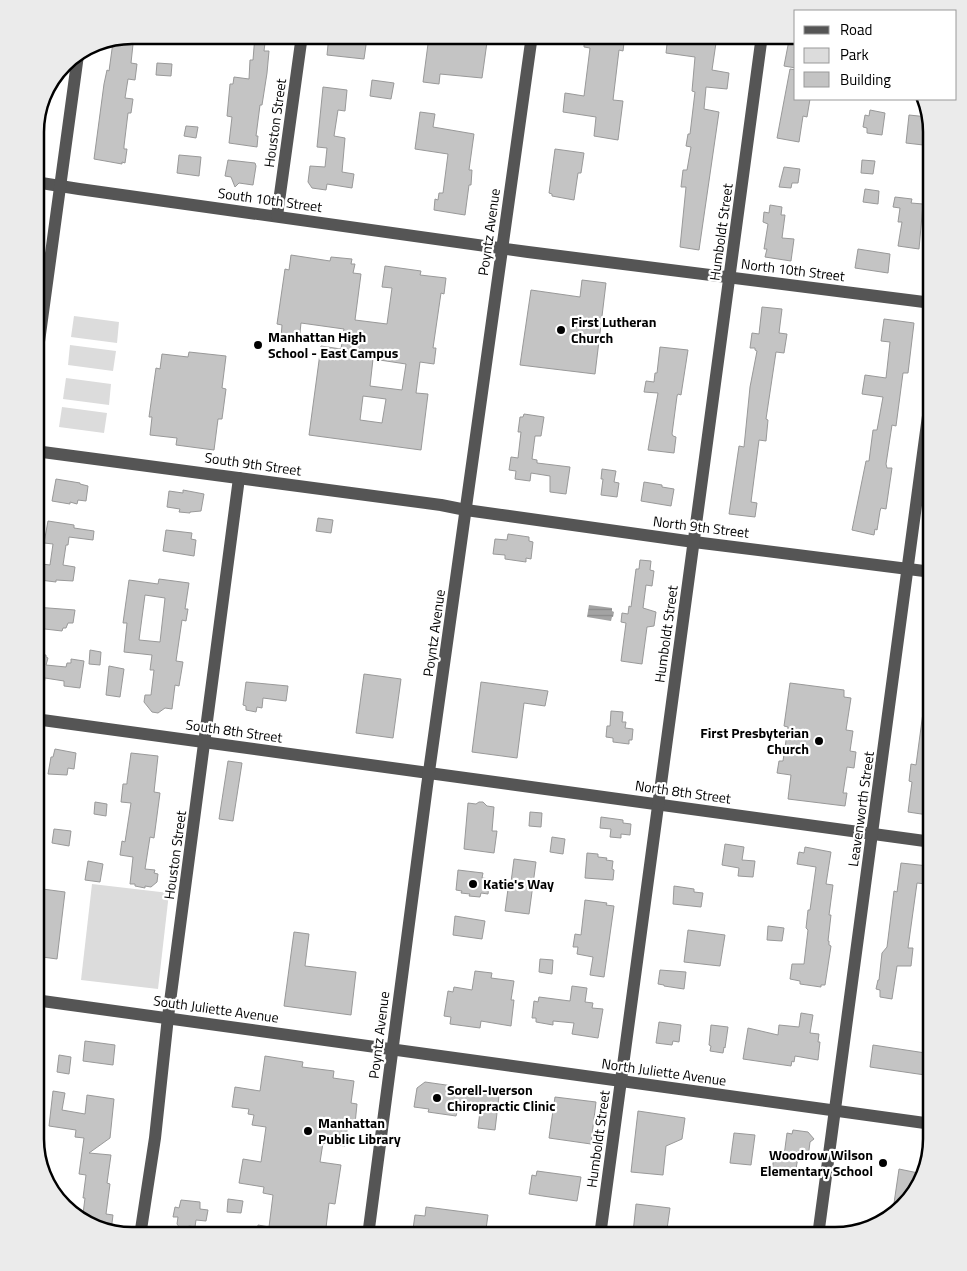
<svg xmlns="http://www.w3.org/2000/svg" width="967" height="1271" viewBox="0 0 967 1271" font-family="'Titillium Web',sans-serif">
<style>
.green{fill:#dcdcdc}
.water{fill:url(#water-rules)}
.building{fill:#c4c4c4;stroke:#999;fill-rule:evenodd}
.lines{fill:none;stroke-linecap:round;stroke-linejoin:round}
.minor{stroke:#555;stroke-width:12}
.poi-dot{fill:#000;stroke:#fff;stroke-width:2}
.labels{text-anchor:middle;stroke-width:4.5;stroke-linejoin:round;paint-order:stroke}
.street-label{font-size:14px;fill:#000;stroke:#fff}
.poi-label{font-size:14px;font-weight:bold;fill:#000;stroke:#fff;text-anchor:start}
.rim{fill:none;stroke:#000;stroke-width:2.5}
</style>
<defs>
<pattern id="water-rules" width="6" height="5" patternUnits="userSpaceOnUse" patternTransform="scale(1.25)"><rect width="6" height="5" fill="#a3a3a3"/><path d="M0 2.5h6" fill="none" stroke="#8b8b8b"/></pattern>
</defs>
<rect width="100%" height="100%" fill="#fff"/>
<g class="green">
<polygon points="74,316 119,322 117,343 71,337"/>
<polygon points="70,345 116,351 113,371 68,365"/>
<polygon points="66,378 111,384 109,405 63,399"/>
<polygon points="62,407 107,413 104,433 59,427"/>
<polygon points="92,884 169,893 158,989 81,980"/>
</g>
<polygon class="water" points="589,605 612,608 612,611 614,612 613,617 612,617 611,621 587,617"/>
<g class="building">
<polygon points="132,35 134,35 131,63 137,64 135,80 128,79 125,98 133,99 131,113 128,113 124,146 124,149 127,149 125,163 122,162 122,164 94,159 104,84 107,70 109,71 113,42"/>
<polygon points="255,35 266,35 264,51 269,51 267,73 262,105 260,105 256,136 258,136 257,147 229,143 232,117 227,116 230,84 233,84 234,77 249,79 250,60 253,60"/>
<polygon points="329,35 367,38 364,59 327,55"/>
<polygon points="433,35 488,35 482,78 440,74 439,84 423,82 428,44 432,44"/>
<polygon points="566,35 625,35 623,51 619,50 613,100 623,101 618,140 594,136 596,117 563,112 565,93 584,96 590,48 584,47 584,43"/>
<polygon points="668,35 717,36 712,70 729,73 727,89 706,87 704,109 719,112 699,250 680,247 686,187 681,187 683,170 687,170 691,147 686,146 688,134 690,134 695,92 692,91 695,57 666,53"/>
<polygon points="790,35 796,35 796,68 784,66"/>
<polygon points="157,63 172,64 171,76 156,75"/>
<polygon points="790,69 796,70 796,99 810,99 807,117 803,116 799,142 777,138"/>
<polygon points="372,80 394,83 391,99 370,96"/>
<polygon points="323,87 347,90 345,111 338,110 334,136 345,138 342,172 354,174 352,188 327,184 326,190 312,188 308,182 310,166 325,167 327,148 317,147"/>
<polygon points="870,110 885,113 882,135 867,133 867,128 863,127 865,115 869,116"/>
<polygon points="420,112 435,114 433,127 474,134 469,170 472,170 471,185 469,185 465,215 434,210 435,199 438,200 439,193 443,193 448,154 415,149"/>
<polygon points="909,115 928,117 932,132 932,146 906,143"/>
<polygon points="186,126 198,127 196,138 184,136"/>
<polygon points="555,149 584,153 581,173 578,173 574,200 552,196 552,194 549,193"/>
<polygon points="179,155 201,157 199,176 177,173"/>
<polygon points="228,160 255,163 256,166 253,185 239,183 235,187 231,177 225,176"/>
<polygon points="862,160 875,161 873,174 861,173"/>
<polygon points="784,167 800,169 798,183 792,183 791,188 779,187"/>
<polygon points="865,189 879,191 878,204 863,202"/>
<polygon points="895,197 912,199 911,203 923,204 919,249 898,246 902,222 898,222 900,208 893,207"/>
<polygon points="770,205 782,207 781,215 785,215 782,238 794,239 791,261 765,257 767,249 764,249 768,224 763,222 764,212 769,213"/>
<polygon points="858,249 890,254 888,273 855,268"/>
<path d="M291,255L330,261L331,257L352,259L351,264H355L353,273L361,274L355,320L387,324L392,288L382,287L385,266L421,271L420,275L446,278L444,294L441,293L433,348H436L434,364L420,362L416,393L428,394L421,450L309,435L321,346L341,349L344,329L301,323L299,342L281,338L282,325L277,324L285,269L289,270ZM373,359L406,364L402,390L370,386ZM363,396L386,399L382,423L360,420Z"/>
<polygon points="582,280 606,283 595,374 520,365 531,290 580,297"/>
<polygon points="762,307 782,309 779,333 787,334 784,353 776,352 766,419 768,420 766,441 759,440 751,502 757,503 755,517 729,514 739,446 744,447 750,387 757,351 755,350 755,348 750,348 752,333 759,334"/>
<polygon points="884,319 914,323 908,373 903,373 896,426 892,425 886,464 887,468 892,468 886,509 881,508 880,511 877,530 875,529 874,535 852,530 866,461 869,461 873,430 877,430 883,397 862,394 865,375 886,378 890,342 881,341"/>
<polygon points="660,347 688,350 681,395 678,394 677,396 672,434 673,436 676,437 674,453 648,450 658,393 644,392 646,381 654,382 655,373 657,373"/>
<polygon points="189,352 226,356 222,388 226,389 222,419 218,419 214,450 176,445 177,438 150,435 152,417 149,417 156,368 160,369 162,354 188,357"/>
<polygon points="524,414 544,417 541,436 535,436 532,459 537,460 537,463 570,467 566,494 550,492 550,476 531,473 530,481 515,479 516,471 509,470 511,457 518,458 521,432 518,432 520,417 523,417"/>
<polygon points="602,469 616,471 614,482 619,483 617,497 601,495 603,479 601,479"/>
<polygon points="56,479 80,483 80,484 88,486 86,501 78,500 77,504 70,502 70,504 52,501"/>
<polygon points="644,482 662,485 662,487 674,489 671,506 641,501"/>
<polygon points="183,490 204,494 201,511 190,512 190,513 179,512 180,509 167,507 169,491 183,493"/>
<polygon points="318,518 333,520 331,533 316,531"/>
<polygon points="48,521 74,525 74,528 94,531 93,540 69,537 68,545 66,545 63,565 75,567 73,581 56,580 56,582 40,580 42,564 50,565 53,544 44,543"/>
<polygon points="166,530 192,533 191,539 196,540 194,556 163,551"/>
<polygon points="508,534 529,537 529,541 533,542 531,559 526,558 526,562 505,559 505,555 493,554 495,539 507,540"/>
<polygon points="640,560 651,561 650,570 654,571 652,586 646,585 643,608 656,612 654,626 647,627 642,664 621,661 626,623 621,622 622,613 628,614 629,606 631,607 636,569 639,569"/>
<path d="M159,579L189,583L185,609H188L186,621L182,620L176,661L183,662L179,686L175,685L172,709L165,708L158,713L152,712L144,702L145,695H151L154,670H150L152,655L124,652L127,623H123L129,580L158,584ZM145,595L165,598L160,642L139,640Z"/>
<polygon points="35,607 75,610 73,623 68,623 66,628 63,628 62,631 36,628 37,621 35,620"/>
<polygon points="90,650 101,652 100,665 89,664"/>
<polygon points="35,654 46,655 46,657 48,658 46,665 66,667 67,663 71,663 71,659 84,661 80,688 64,686 64,681 45,678 42,698 35,698"/>
<polygon points="109,666 124,669 120,697 106,695"/>
<polygon points="364,674 401,679 393,738 356,733"/>
<polygon points="246,682 288,686 286,701 263,698 262,708 257,707 256,712 246,710 246,706 243,705"/>
<polygon points="481,682 548,691 545,706 524,703 517,758 472,752"/>
<polygon points="790,683 844,690 844,697 851,698 846,730 853,731 850,751 856,752 854,768 847,767 843,793 847,793 845,806 788,799 791,775 777,773 779,761 783,761 788,727 784,726"/>
<polygon points="926,690 932,690 932,815 928,815 908,812 912,782 909,781 911,764 916,765"/>
<polygon points="611,711 623,712 622,722 626,722 625,728 633,729 632,740 629,740 629,744 613,742 613,738 606,737 607,726 610,726"/>
<polygon points="55,749 76,753 74,769 68,768 67,775 48,774 51,757 53,757"/>
<polygon points="131,753 158,756 154,792 160,793 154,838 150,837 145,869 155,870 154,873 158,874 157,882 151,887 145,886 145,888 135,886 135,884 130,884 133,857 120,855 122,841 125,842 131,803 121,802 123,784 127,784 127,782"/>
<polygon points="228,761 242,763 233,821 219,819"/>
<polygon points="95,802 107,804 106,816 94,814"/>
<polygon points="479,802 483,802 487,806 494,807 492,831 497,831 494,853 464,849 468,803 476,804"/>
<polygon points="530,812 542,813 541,827 529,826"/>
<polygon points="601,817 623,820 623,823 631,824 630,835 621,834 621,838 610,837 611,829 600,828"/>
<polygon points="54,829 71,831 69,846 52,843"/>
<polygon points="552,837 565,839 563,854 550,852"/>
<polygon points="725,844 744,847 742,860 755,861 753,877 738,876 739,868 722,865"/>
<polygon points="805,847 831,852 826,884 833,885 829,915 831,915 828,941 829,941 829,945 831,946 825,985 821,985 821,987 800,984 800,981 790,979 792,964 804,964 808,930 806,928 808,910 810,910 816,867 797,864 799,852 804,853"/>
<polygon points="587,853 598,854 598,857 607,858 606,860 613,861 612,869 614,870 613,880 585,878"/>
<polygon points="514,859 536,862 529,914 505,911 508,889 510,890"/>
<polygon points="88,861 103,864 100,882 85,880"/>
<polygon points="901,863 928,866 926,884 917,883 908,948 913,948 911,966 897,966 892,999 880,997 880,990 876,989 878,980 879,980 882,953 887,947 894,891 897,892"/>
<polygon points="458,870 483,873 482,878 490,879 488,894 481,893 480,897 469,896 470,894 461,893 462,891 456,890"/>
<polygon points="674,886 694,889 694,892 703,893 701,907 673,904"/>
<polygon points="35,888 65,892 57,959 35,956"/>
<polygon points="585,900 607,903 606,905 614,906 604,977 590,975 593,957 577,954 578,947 573,947 575,934 581,935"/>
<polygon points="455,916 485,921 482,939 453,935"/>
<polygon points="768,926 784,928 782,941 767,940"/>
<polygon points="688,930 725,935 720,966 684,962"/>
<polygon points="294,932 309,934 305,966 356,972 351,1015 284,1006"/>
<polygon points="540,959 553,960 552,974 539,972"/>
<polygon points="660,970 686,972 684,989 664,986 664,985 658,984"/>
<polygon points="475,971 492,973 491,978 514,981 511,1000 514,1000 511,1026 481,1021 480,1028 450,1024 451,1017 444,1016 448,991 453,992 454,987 472,990"/>
<polygon points="572,986 587,988 585,1002 593,1003 592,1008 603,1009 598,1038 572,1034 574,1023 553,1021 553,1025 536,1022 536,1018 532,1018 534,1001 538,1002 539,997 570,1001"/>
<polygon points="801,1013 813,1015 810,1033 819,1034 818,1042 820,1042 818,1060 795,1056 794,1062 792,1061 791,1066 743,1059 748,1028 778,1035 779,1025 799,1027"/>
<polygon points="659,1022 681,1025 679,1042 673,1041 672,1045 656,1043"/>
<polygon points="711,1025 728,1027 725,1048 724,1047 723,1053 710,1051 711,1046 709,1045"/>
<polygon points="85,1041 115,1045 113,1065 83,1061"/>
<polygon points="873,1045 932,1054 932,1076 870,1067"/>
<polygon points="59,1055 71,1057 69,1074 57,1072"/>
<polygon points="265,1056 303,1062 302,1067 334,1071 333,1078 354,1081 351,1103 357,1104 355,1124 348,1123 345,1146 323,1143 320,1162 341,1165 335,1204 329,1203 325,1236 256,1236 258,1225 269,1227 273,1195 263,1193 264,1187 239,1183 243,1159 261,1162 266,1127 252,1125 254,1115 248,1114 249,1109 232,1107 235,1087 260,1091"/>
<polygon points="425,1082 460,1087 460,1091 499,1096 495,1130 478,1128 480,1111 458,1108 456,1116 428,1112 429,1109 414,1107 417,1088"/>
<polygon points="53,1091 65,1093 62,1110 85,1114 87,1095 114,1099 110,1138 89,1153 111,1155 107,1183 110,1184 106,1214 113,1215 111,1231 82,1222 85,1198 83,1198 86,1175 79,1174 84,1138 75,1137 76,1130 49,1126"/>
<polygon points="555,1097 596,1102 591,1144 549,1138"/>
<polygon points="638,1111 685,1118 682,1139 666,1146 663,1175 631,1172"/>
<polygon points="793,1130 808,1132 814,1139 810,1142 808,1158 798,1157 795,1175 772,1172 774,1155 784,1156 787,1133 792,1134"/>
<polygon points="734,1133 755,1135 751,1165 730,1163"/>
<polygon points="899,1169 923,1174 919,1187 892,1217"/>
<polygon points="537,1171 581,1177 577,1201 529,1194 532,1175 536,1176"/>
<polygon points="228,1199 243,1201 241,1213 227,1212"/>
<polygon points="181,1200 200,1202 200,1209 208,1210 206,1221 196,1220 195,1227 189,1226 185,1229 180,1228 177,1224 178,1217 173,1217 175,1207 179,1208"/>
<polygon points="636,1204 670,1208 666,1236 633,1233"/>
<polygon points="426,1207 488,1215 485,1236 412,1236 415,1215 425,1216"/>
</g>
<g class="lines">
<g class="minor">
<polyline points="35,182 79,189 528,252 932,303"/>
<polyline points="277,216 302,35"/>
<polyline points="35,371 78,55"/>
<polyline points="35,451 441,505 466,510 694,542 932,572"/>
<polyline points="35,719 932,842"/>
<polyline points="35,1000 932,1124"/>
<polyline points="140,1236 155,1138 168,1017 239,478"/>
<polyline points="368,1236 427,786 532,35"/>
<polyline points="600,1236 762,35"/>
<polyline points="818,1236 932,386"/>
</g>
</g>
<g class="poi-dot">
<circle cx="561" cy="330" r="5"/>
<circle cx="258" cy="345" r="5"/>
<circle cx="819" cy="741" r="5"/>
<circle cx="473" cy="884" r="5"/>
<circle cx="437" cy="1098" r="5"/>
<circle cx="308" cy="1131" r="5"/>
<circle cx="883" cy="1163" r="5"/>
</g>
<g class="labels">
<g class="street-label">
<text transform="translate(275 123) rotate(-82)" y="5">Houston Street</text>
<text transform="translate(270 200) rotate(8)" y="5">South 10th Street</text>
<text transform="translate(489 232) rotate(-82)" y="5">Poyntz Avenue</text>
<text transform="translate(721 232) rotate(-82)" y="5">Humboldt Street</text>
<text transform="translate(793 270) rotate(7)" y="5">North 10th Street</text>
<text transform="translate(253 464) rotate(8)" y="5">South 9th Street</text>
<text transform="translate(701 527) rotate(7)" y="5">North 9th Street</text>
<text transform="translate(434 633) rotate(-82)" y="5">Poyntz Avenue</text>
<text transform="translate(666 634) rotate(-82)" y="5">Humboldt Street</text>
<text transform="translate(234 731) rotate(8)" y="5">South 8th Street</text>
<text transform="translate(683 792) rotate(8)" y="5">North 8th Street</text>
<text transform="translate(861 809) rotate(-82)" y="5">Leavenworth Street</text>
<text transform="translate(175 855) rotate(-82)" y="5">Houston Street</text>
<text transform="translate(216 1009) rotate(8)" y="5">South Juliette Avenue</text>
<text transform="translate(379 1035) rotate(-83)" y="5">Poyntz Avenue</text>
<text transform="translate(664 1072) rotate(8)" y="5">North Juliette Avenue</text>
<text transform="translate(598 1139) rotate(-82)" y="5">Humboldt Street</text>
</g>
<g class="poi-label">
<text x="571" y="327">First Lutheran<tspan x="571" dy="16">Church</tspan></text>
<text x="268" y="342">Manhattan High<tspan x="268" dy="16">School - East Campus</tspan></text>
<text x="809" y="738" text-anchor="end">First Presbyterian<tspan x="809" dy="16">Church</tspan></text>
<text x="483" y="889">Katie's Way</text>
<text x="447" y="1095">Sorell-Iverson<tspan x="447" dy="16">Chiropractic Clinic</tspan></text>
<text x="318" y="1128">Manhattan<tspan x="318" dy="16">Public Library</tspan></text>
<text x="873" y="1160" text-anchor="end">Woodrow Wilson<tspan x="873" dy="16">Elementary School</tspan></text>
</g>
</g>
<path d="M0 0H967V1271H0ZM132 44H835A88 88 0 0 1 923 132V1139A88 88 0 0 1 835 1227H132A88 88 0 0 1 44 1139V132A88 88 0 0 1 132 44Z" fill="#ebebeb" fill-rule="evenodd"/>
<path class="rim" d="M132 44H835A88 88 0 0 1 923 132V1139A88 88 0 0 1 835 1227H132A88 88 0 0 1 44 1139V132A88 88 0 0 1 132 44Z"/>
<rect x="794" y="10" width="162" height="90" fill="#ffffff" stroke="#999999"/>
<rect x="804" y="26" width="25" height="8" fill="#555555" stroke="#999999"/>
<text x="840" y="35" font-size="15" fill="#000000">Road</text>
<rect x="804" y="48" width="25" height="15" fill="#dcdcdc" stroke="#999999"/>
<text x="840" y="60" font-size="15" fill="#000000">Park</text>
<rect x="804" y="72" width="25" height="15" fill="#c4c4c4" stroke="#999999"/>
<text x="840" y="85" font-size="15" fill="#000000">Building</text>
</svg>
